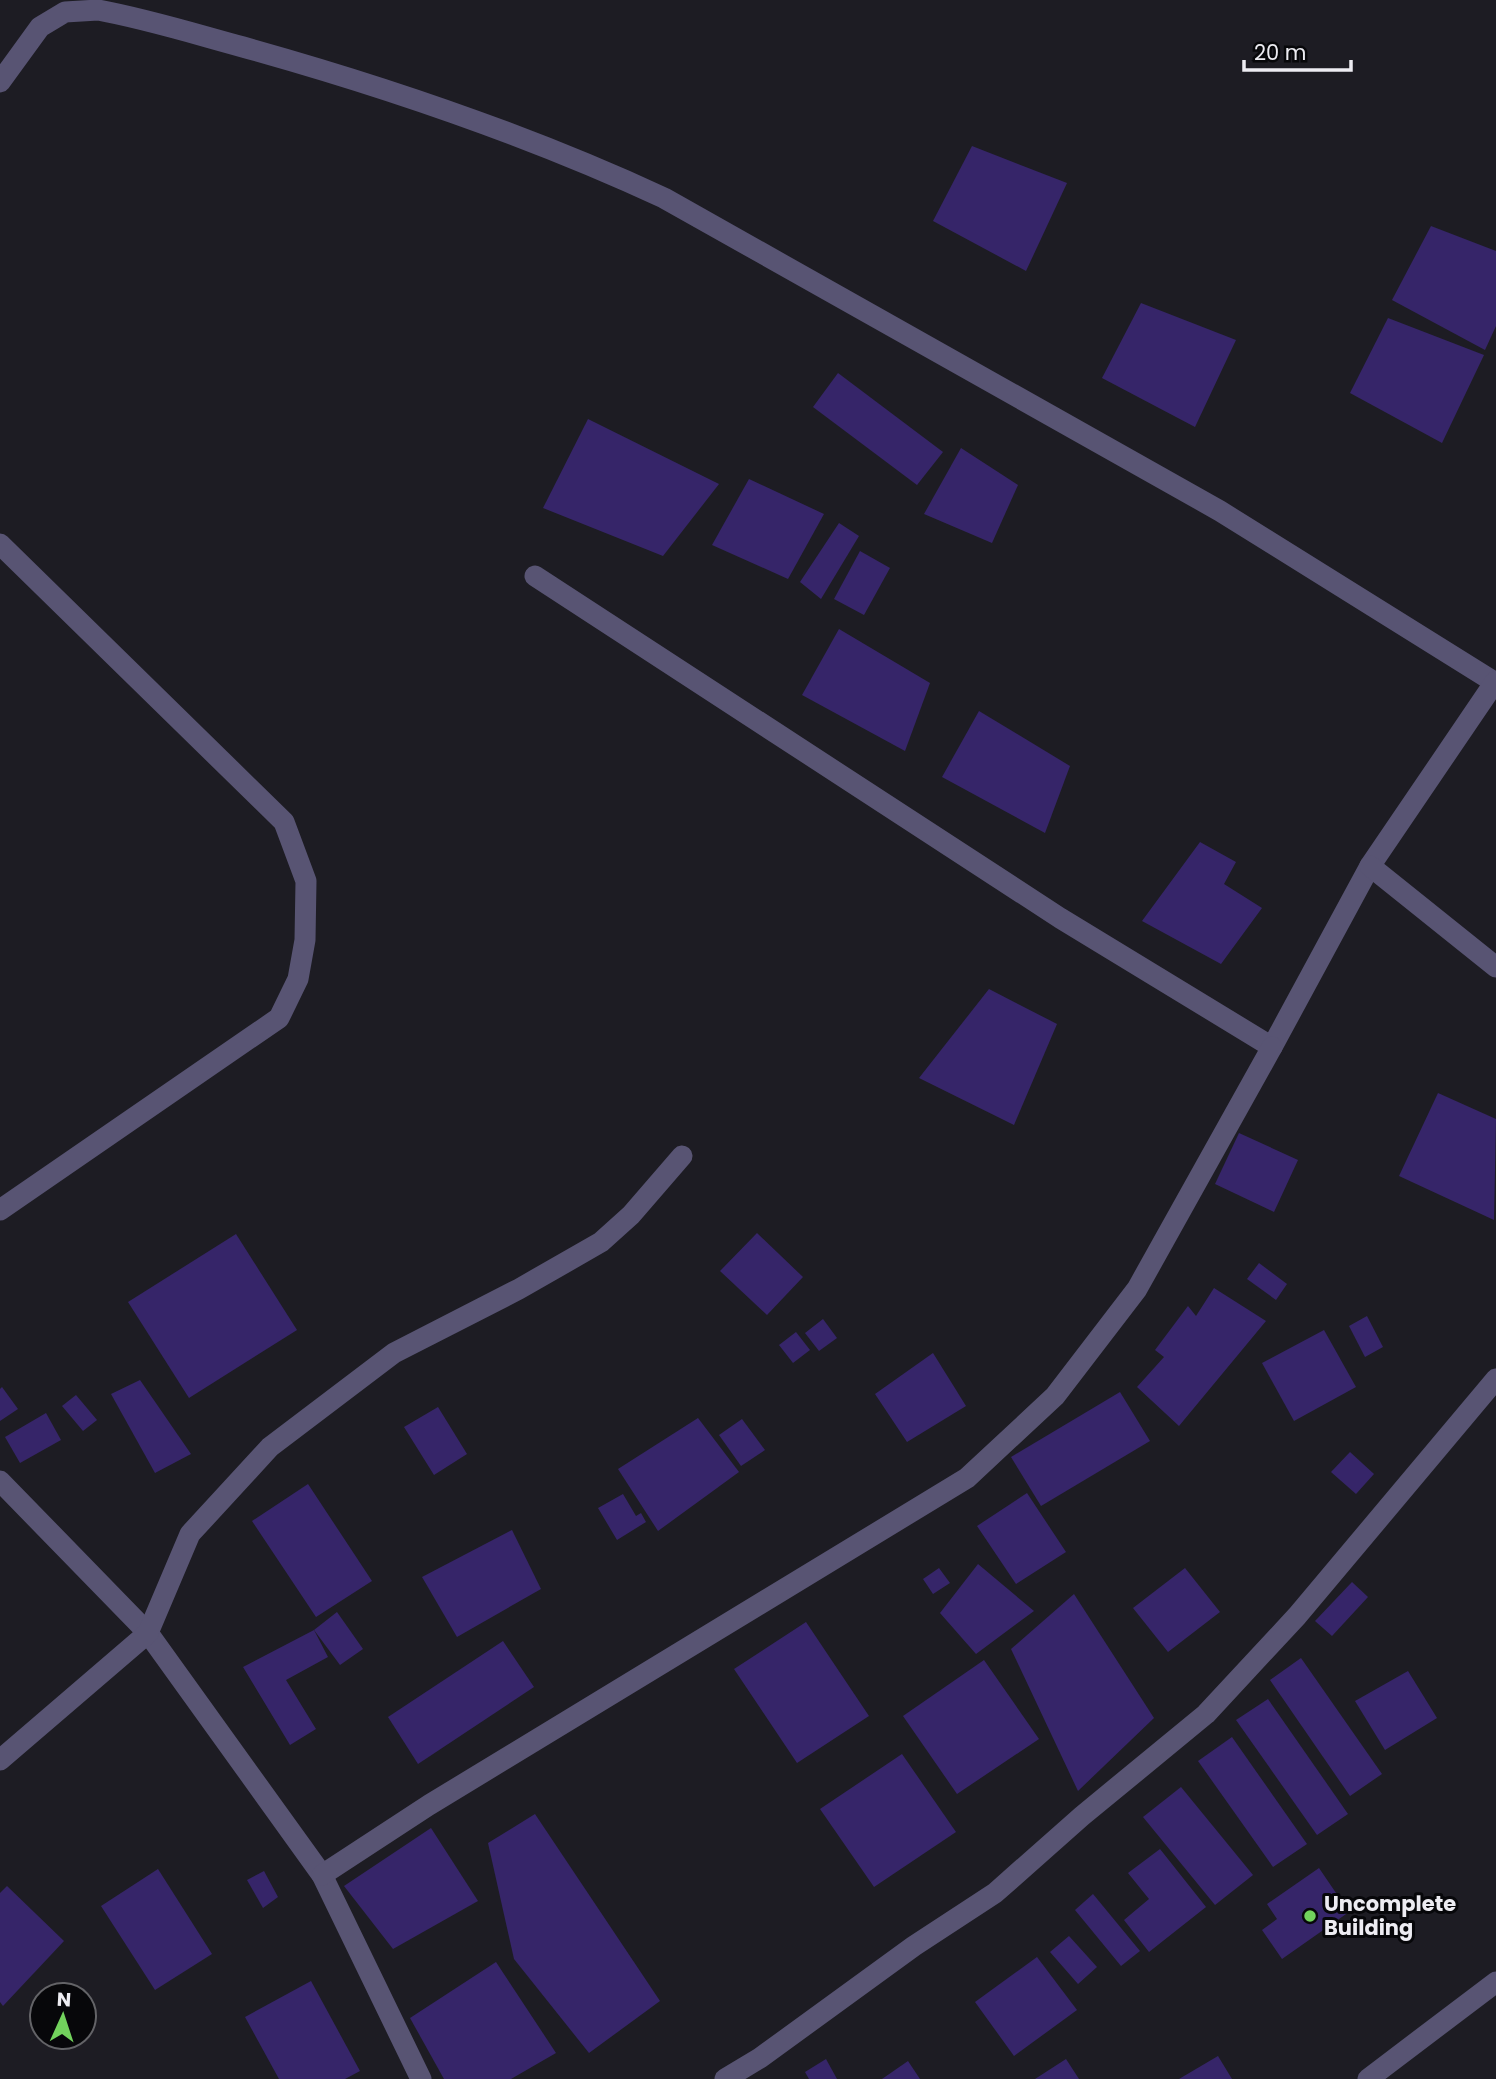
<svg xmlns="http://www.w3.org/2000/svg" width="1496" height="2079" viewBox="0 0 1496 2079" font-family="Poppins,sans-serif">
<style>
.building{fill:#362569}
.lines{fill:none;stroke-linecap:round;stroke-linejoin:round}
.minor{stroke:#585473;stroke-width:21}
.poi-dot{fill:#72d25d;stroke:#07070a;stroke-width:2.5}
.labels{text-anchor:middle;stroke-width:6;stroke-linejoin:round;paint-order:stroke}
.poi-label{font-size:21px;font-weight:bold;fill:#edecf2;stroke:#07070a;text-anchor:start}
</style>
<rect width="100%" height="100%" fill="#1d1c23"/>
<g class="building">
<polygon points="972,146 1067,183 1026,271 933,221"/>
<polygon points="1431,226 1496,251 1496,326 1485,350 1392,300"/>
<polygon points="1141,303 1236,340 1195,427 1102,378"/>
<polygon points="1388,318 1484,355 1442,443 1350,393"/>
<polygon points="838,373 943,452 917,485 813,407"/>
<polygon points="588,419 719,484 663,556 543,508"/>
<polygon points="961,448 1018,485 992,543 924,514"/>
<polygon points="749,479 824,514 788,579 712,545"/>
<polygon points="839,523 859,536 821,599 800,582"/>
<polygon points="860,551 890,568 864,615 834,599"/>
<polygon points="839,629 930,683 905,751 802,695"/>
<polygon points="979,711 1070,766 1045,833 942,777"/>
<polygon points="1200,842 1236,862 1224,884 1262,908 1221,964 1142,921"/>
<polygon points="989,989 1057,1024 1014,1125 919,1078"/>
<polygon points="1438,1093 1496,1119 1494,1220 1399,1176"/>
<polygon points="1239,1133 1298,1160 1274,1212 1215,1184"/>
<polygon points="757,1233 803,1277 767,1315 720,1271"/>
<polygon points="236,1234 297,1330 189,1398 128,1302"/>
<polygon points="1259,1263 1287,1284 1276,1300 1247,1279"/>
<polygon points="1214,1288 1266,1321 1179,1426 1137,1387 1164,1357 1155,1350 1188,1306 1196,1316"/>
<polygon points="1367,1316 1383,1347 1365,1357 1349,1326"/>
<polygon points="823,1319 837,1338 819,1351 805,1333"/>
<polygon points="1324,1330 1356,1387 1294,1421 1262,1363"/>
<polygon points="796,1332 810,1350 793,1363 779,1345"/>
<polygon points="933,1353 966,1406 907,1442 875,1394"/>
<polygon points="140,1380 191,1454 155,1473 111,1394"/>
<polygon points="2,1387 18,1409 0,1421 0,1389"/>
<polygon points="1120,1392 1150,1441 1041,1506 1011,1457"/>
<polygon points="76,1395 97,1420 83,1431 62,1406"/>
<polygon points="438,1407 467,1454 434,1475 404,1427"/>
<polygon points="46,1413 61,1440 20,1463 5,1437"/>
<polygon points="698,1418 739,1472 658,1531 618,1469"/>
<polygon points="742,1419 765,1450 741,1466 719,1435"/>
<polygon points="1350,1452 1374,1474 1356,1494 1331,1472"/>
<polygon points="308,1484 372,1581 316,1617 252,1521"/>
<polygon points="1027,1493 1066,1552 1016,1584 977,1526"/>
<polygon points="623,1494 636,1516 641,1513 646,1522 617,1540 598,1508"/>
<polygon points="512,1530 541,1589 457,1637 422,1577"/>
<polygon points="978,1564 1034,1611 976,1654 940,1613"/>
<polygon points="939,1568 950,1583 933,1594 923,1579"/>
<polygon points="1185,1568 1220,1612 1168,1652 1133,1608"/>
<polygon points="1352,1582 1368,1597 1332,1636 1315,1621"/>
<polygon points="1074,1594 1154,1718 1078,1791 1011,1649"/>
<polygon points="337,1612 363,1649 340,1665 314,1630"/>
<polygon points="806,1622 869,1716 797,1763 734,1669"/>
<polygon points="314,1630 328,1657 286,1680 316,1729 290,1745 243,1667"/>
<polygon points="503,1641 534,1687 418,1764 388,1717"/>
<polygon points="1301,1658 1382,1774 1350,1796 1270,1680"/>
<polygon points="984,1660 1039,1739 957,1794 903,1716"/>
<polygon points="1408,1671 1437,1718 1385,1750 1355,1701"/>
<polygon points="1268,1699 1348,1814 1317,1835 1236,1720"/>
<polygon points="1232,1737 1307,1844 1273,1867 1198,1761"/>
<polygon points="902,1754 956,1832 874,1887 820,1809"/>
<polygon points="1181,1787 1253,1875 1215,1905 1143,1817"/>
<polygon points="535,1814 660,2001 589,2053 514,1959 488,1843"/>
<polygon points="431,1828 478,1901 393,1949 344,1886"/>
<polygon points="1160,1849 1206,1907 1149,1952 1124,1920 1149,1899 1128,1873"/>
<polygon points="1319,1868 1349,1912 1282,1959 1262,1930 1277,1919 1267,1904"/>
<polygon points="158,1869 212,1954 155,1990 101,1906"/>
<polygon points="264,1871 278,1897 263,1908 247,1880"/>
<polygon points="7,1886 64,1941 3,2006 0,2002 0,1893"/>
<polygon points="1093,1894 1140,1951 1121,1966 1075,1910"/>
<polygon points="1069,1936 1097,1967 1078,1984 1050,1952"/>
<polygon points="1037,1957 1077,2010 1014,2056 975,2002"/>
<polygon points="496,1962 556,2053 511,2079 444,2079 410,2018"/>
<polygon points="311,1981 360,2071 345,2079 279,2079 245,2017"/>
<polygon points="1218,2056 1232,2079 1179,2079"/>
<polygon points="826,2059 837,2079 809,2079 805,2072"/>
<polygon points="1066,2059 1079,2079 1035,2079"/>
<polygon points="908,2061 920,2079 882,2079"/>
</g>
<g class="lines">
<g class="minor">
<path d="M0,82L40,27L65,12L98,10C147,19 195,34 243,47C387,87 528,135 664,198L1220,511L1496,683"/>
<polyline points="0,544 284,822 306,881 305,940 298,979 279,1018 0,1210"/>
<polyline points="535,576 1060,918 1272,1047 1370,866 1495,682"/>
<polyline points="1370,866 1496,967"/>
<polyline points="0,1481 148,1633 322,1875 421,2079"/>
<polyline points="0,1760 148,1633 190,1534 270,1447 394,1353 519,1289 601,1242 631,1215 682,1156"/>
<polyline points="322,1875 429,1805 967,1478 1055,1396 1137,1289 1272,1047"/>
<polyline points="725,2079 760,2058 914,1946 995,1893 1082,1816 1206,1714 1297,1616 1496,1379"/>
<polyline points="1368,2079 1496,1982"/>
</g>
</g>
<circle class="poi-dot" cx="1310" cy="1916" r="7"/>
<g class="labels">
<g class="poi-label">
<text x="1324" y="1911">Uncomplete<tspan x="1324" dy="24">Building</tspan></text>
</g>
</g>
<g transform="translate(63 2016) rotate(3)"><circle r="33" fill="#07070a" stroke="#636367" stroke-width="2"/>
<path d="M0-5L12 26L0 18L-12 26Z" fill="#72d25d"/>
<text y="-10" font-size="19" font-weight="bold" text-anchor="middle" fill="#edecf2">N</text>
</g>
<path d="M1244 60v10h107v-10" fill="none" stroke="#edecf2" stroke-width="3.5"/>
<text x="1254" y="60" font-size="21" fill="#edecf2" stroke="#07070a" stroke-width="5" paint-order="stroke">20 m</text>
</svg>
